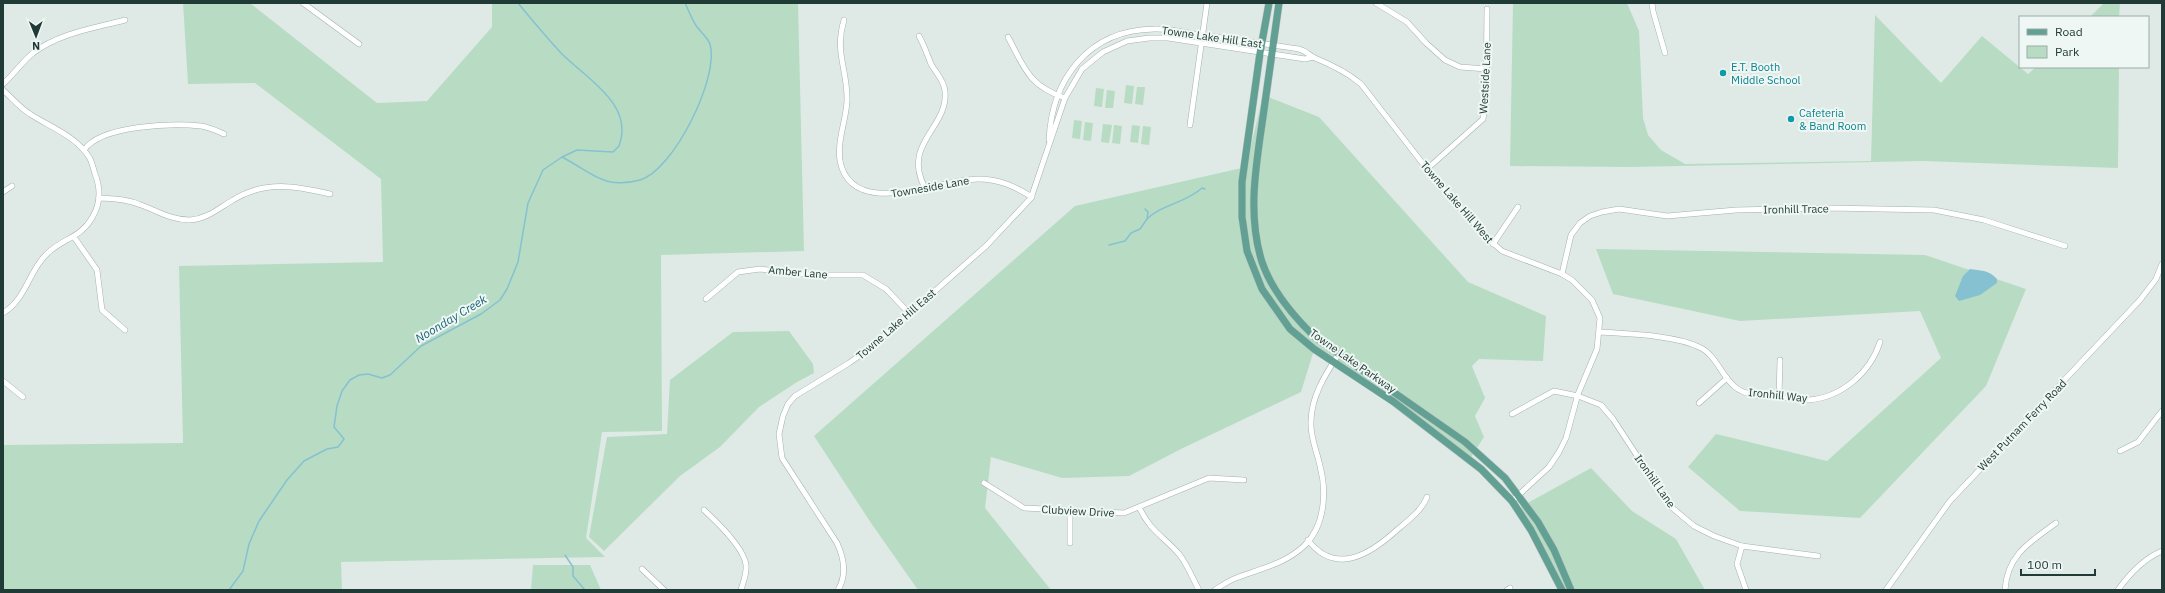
<svg xmlns="http://www.w3.org/2000/svg" width="2165" height="593" viewBox="0 0 2165 593" font-family="'IBM Plex Sans',sans-serif">
<style>
.green{fill:#b7dcc3}
.water{fill:#86c1d1}
.lines{fill:none;stroke-linecap:round;stroke-linejoin:round}
.stream{stroke:#86c1d1;stroke-width:1.5}
.minor-casing{stroke:#a2b2ad;stroke-width:6}
.major-casing{stroke:#bcc4c2;stroke-width:8}
.minor{stroke:#fff;stroke-width:5}
.major{stroke:#63a094;stroke-width:7}
.culture-dot{fill:#0f9aa8;stroke:#eff7f4;stroke-width:1.5}
.labels{text-anchor:middle;stroke-width:4;stroke-linejoin:round;paint-order:stroke}
.street-label{font-size:11px;fill:#203a35;stroke:#eff7f4}
.culture-label{font-size:11px;fill:#0d838f;stroke:#eff7f4;text-anchor:start}
.water-label{font-size:12px;font-style:italic;fill:#1a6276;stroke:#eff7f4}
</style>
<rect width="100%" height="100%" fill="#dfeae6"/>
<g class="green">
<polygon points="183,3 250,3 377,103 427,101 492,27 492,3 798,3 804,251 661,255 662,431 602,432 586,538 605,557 341,562 342,590 3,590 3,445 183,443 179,266 383,262 381,179 255,83 188,84"/>
<polygon points="1513,3 1627,3 1639,31 1643,118 1648,135 1661,150 1685,164 1871,161 1875,15 1941,83 1982,36 2028,74 2036,67 2119,67 2118,168 1923,161 1629,167 1510,166"/>
<polygon points="2104,3 2120,3 2119,17 2090,17"/>
<polygon points="1126,85 1134,86 1132,104 1124,103"/>
<polygon points="1137,87 1145,87 1143,105 1135,104"/>
<polygon points="1096,88 1104,89 1102,107 1094,106"/>
<polygon points="1107,90 1115,91 1113,108 1105,108"/>
<polygon points="1263,95 1319,117 1468,282 1546,316 1543,361 1479,359 1472,366 1485,398 1475,416 1484,437 1468,462 1354,375 1314,350 1301,392 1183,448 1129,476 1062,478 991,457 985,508 1051,590 918,590 871,523 814,436 1075,206 1246,167"/>
<polygon points="1074,120 1082,121 1080,139 1072,138"/>
<polygon points="1085,122 1093,123 1091,141 1083,140"/>
<polygon points="1103,124 1112,125 1109,143 1101,142"/>
<polygon points="1114,125 1122,126 1120,144 1112,143"/>
<polygon points="1132,125 1140,126 1138,143 1130,142"/>
<polygon points="1143,126 1151,127 1149,145 1141,144"/>
<polygon points="1596,249 1925,255 2026,289 1986,386 1860,518 1740,511 1688,467 1716,434 1827,461 1941,358 1920,311 1740,321 1613,294"/>
<polygon points="789,331 813,364 814,373 797,382 759,407 720,447 680,476 604,551 589,537 607,437 667,434 670,380 733,332"/>
<polygon points="1591,468 1632,511 1676,539 1705,590 1561,590 1517,509"/>
<polygon points="533,565 590,565 601,590 531,590"/>
</g>
<path class="water" d="M1970,269C1980,271 1988,269 1997,279V283L1980,295L1959,301L1955,296L1963,276Z"/>
<g class="lines">
<g class="stream">
<path d="M562,157C591,172 604,190 640,180C673,171 720,77 710,44C708,38 701,32 697,27C692,20 689,11 685,3"/>
<path d="M1147,219C1162,204 1186,203 1202,188L1205,189"/>
<polyline points="1109,245 1125,241 1131,233 1140,229 1147,219 1148,212 1145,209"/>
<polyline points="565,555 573,567 573,576 585,590"/>
<path d="M229,590L243,571L249,544L259,521L287,480L304,461L327,449L338,447L344,439L334,427L337,406L342,391L350,380L359,375L368,374L382,378L390,375L421,346L481,314L500,300L507,289L518,262L528,203L543,170L562,157L577,150L613,152L619,146C635,105 586,78 562,54C547,38 532,20 518,3"/>
</g>
<defs>
<g id="minor">
<polyline points="303,3 359,44"/>
<polyline points="1376,3 1407,22 1426,43 1445,60 1460,67 1487,69"/>
<polyline points="1652,3 1653,11 1665,53"/>
<path d="M844,20C834,53 848,70 847,101C846,121 837,140 840,161C852,221 940,179 978,179C999,179 1014,186 1032,197"/>
<path d="M919,36C924,45 927,54 931,64C936,73 944,80 945,91C949,128 901,143 925,188"/>
<path d="M1008,37C1025,69 1029,86 1065,98"/>
<path d="M3,84C14,74 22,62 33,53C59,33 95,28 125,20"/>
<path d="M3,90C12,98 20,108 30,114C50,127 76,136 89,157C92,161 93,168 95,174C101,189 101,203 92,218C81,237 65,238 50,251C29,268 27,299 3,313"/>
<polyline points="1190,125 1207,3"/>
<path d="M1049,140C1052,79 1088,30 1154,29C1170,28 1186,33 1202,35C1234,40 1267,44 1299,49C1306,51 1309,55 1315,58C1332,65 1347,72 1361,84L1427,169L1484,235L1502,251L1562,274L1572,280L1592,300L1600,318L1597,349L1578,394L1566,438L1559,452L1549,467L1512,501"/>
<path d="M84,150C101,125 173,123 201,126C209,127 217,131 224,134"/>
<polyline points="1427,169 1483,119 1486,101 1487,9"/>
<polyline points="3,192 12,186"/>
<path d="M99,198C114,199 127,199 141,205C158,211 171,220 190,220C207,219 219,208 233,200C265,180 296,186 330,194"/>
<polyline points="74,237 97,270 102,310 125,330"/>
<polyline points="1493,244 1518,207"/>
<polyline points="1562,274 1571,235 1580,223 1590,216 1602,212 1619,209 1667,216 1736,210 1828,208 1934,210 1984,220 2065,246"/>
<polyline points="706,299 738,272 760,269 811,275 863,275 886,289 909,313"/>
<path d="M1600,332C1628,334 1674,335 1699,347C1716,354 1721,376 1735,387C1746,396 1765,397 1779,397C1788,398 1799,400 1809,400C1842,397 1870,373 1880,342"/>
<polyline points="3,381 23,397"/>
<polyline points="1779,397 1780,360"/>
<polyline points="1699,403 1727,378"/>
<polyline points="1512,414 1554,391 1578,396 1601,405 1613,419 1670,506 1694,526 1714,536 1742,546 1818,556"/>
<polyline points="2120,451 2138,442 2162,411"/>
<polyline points="984,483 1024,508 1124,513 1209,478 1244,480"/>
<path d="M1139,507C1150,531 1163,536 1179,554C1187,564 1193,579 1199,590"/>
<path d="M704,510C717,522 744,548 746,565C747,574 743,582 741,590"/>
<polyline points="1070,511 1070,543"/>
<path d="M1308,540C1336,577 1372,553 1398,529C1409,520 1422,510 1427,497"/>
<polyline points="1742,546 1737,564 1746,590"/>
<polyline points="642,569 664,590"/>
<path d="M838,590C847,575 844,558 837,543L782,458L779,434L783,416L788,404L795,396L849,363L869,349L986,246L1031,198L1065,98L1082,69L1103,52L1127,41L1149,38H1168L1305,59L1313,57"/>
<path d="M1215,590C1221,586 1228,581 1236,578C1259,569 1285,564 1304,546C1325,526 1327,492 1320,466C1317,451 1310,437 1311,422C1311,397 1325,375 1338,355"/>
<polyline points="1507,590 1510,588"/>
<polyline points="1886,590 1950,501 2140,300 2156,279 2162,264"/>
<path d="M2005,590C2007,555 2030,542 2056,523"/>
<path d="M2118,590C2130,573 2143,559 2162,551"/>
</g>
<g id="major">
<polyline points="1269,3 1260,53 1242,182 1242,217 1247,251 1262,289 1290,329 1314,349 1394,402 1481,469 1512,501 1531,530 1562,590"/>
<path d="M1279,3C1274,41 1268,79 1263,117C1256,166 1247,214 1262,262C1272,291 1294,317 1316,338L1465,442L1505,478L1538,522L1554,550L1571,590"/>
</g>
</defs>
<use href="#minor" class="minor-casing"/>
<use href="#major" class="major-casing"/>
<use href="#minor" class="minor"/>
<use href="#major" class="major"/>
</g>
<g class="culture-dot">
<circle cx="1723" cy="73" r="4"/>
<circle cx="1791" cy="119" r="4"/>
</g>
<g class="labels">
<g class="street-label">
<text transform="translate(1212 37) rotate(8)" y="4">Towne Lake Hill East</text>
<text transform="translate(1485 78) rotate(-87)" y="4">Westside Lane</text>
<text transform="translate(930 187) rotate(-10)" y="4">Towneside Lane</text>
<text transform="translate(1457 202) rotate(49)" y="4">Towne Lake Hill West</text>
<text transform="translate(1796 209) rotate(-1)" y="4">Ironhill Trace</text>
<text transform="translate(798 272) rotate(5)" y="4">Amber Lane</text>
<text transform="translate(896 324) rotate(-41)" y="4">Towne Lake Hill East</text>
<text transform="translate(1353 361) rotate(35)" y="4">Towne Lake Parkway</text>
<text transform="translate(1778 395) rotate(6)" y="4">Ironhill Way</text>
<text transform="translate(2022 425) rotate(-46)" y="4">West Putnam Ferry Road</text>
<text transform="translate(1655 481) rotate(55)" y="4">Ironhill Lane</text>
<text transform="translate(1078 511) rotate(3)" y="4">Clubview Drive</text>
</g>
<g class="culture-label">
<text x="1731" y="71">E.T. Booth<tspan x="1731" dy="13">Middle School</tspan></text>
<text x="1799" y="117">Cafeteria<tspan x="1799" dy="13">&amp; Band Room</tspan></text>
</g>
<g class="water-label">
<text transform="translate(451 319) rotate(-31)" y="4">Noonday Creek</text>
</g>
</g>
<rect width="2165" height="593" fill="none" stroke="#203a35" stroke-width="8"/>
<rect x="2019" y="16" width="130" height="52" fill="#eff7f4" stroke="#9caba8"/>
<rect x="2027" y="29" width="20" height="6" fill="#63a094" stroke="#9caba8"/>
<text x="2055" y="36" font-size="12" fill="#203a35">Road</text>
<rect x="2027" y="46" width="20" height="12" fill="#b7dcc3" stroke="#9caba8"/>
<text x="2055" y="56" font-size="12" fill="#203a35">Park</text>
<g transform="translate(36 36) rotate(179)" stroke="#eff7f4" stroke-width="3" paint-order="stroke">
<path d="M0-3L7 15L0 10L-7 15Z" fill="#203a35"/>
<text y="-6" font-size="11" font-weight="bold" text-anchor="middle" fill="#203a35">N</text>
</g>
<path d="M2021 569v6h74v-6" fill="none" stroke="#203a35" stroke-width="2"/>
<text x="2027" y="569" font-size="12" fill="#203a35" stroke="#eff7f4" stroke-width="3" paint-order="stroke">100 m</text>
</svg>
